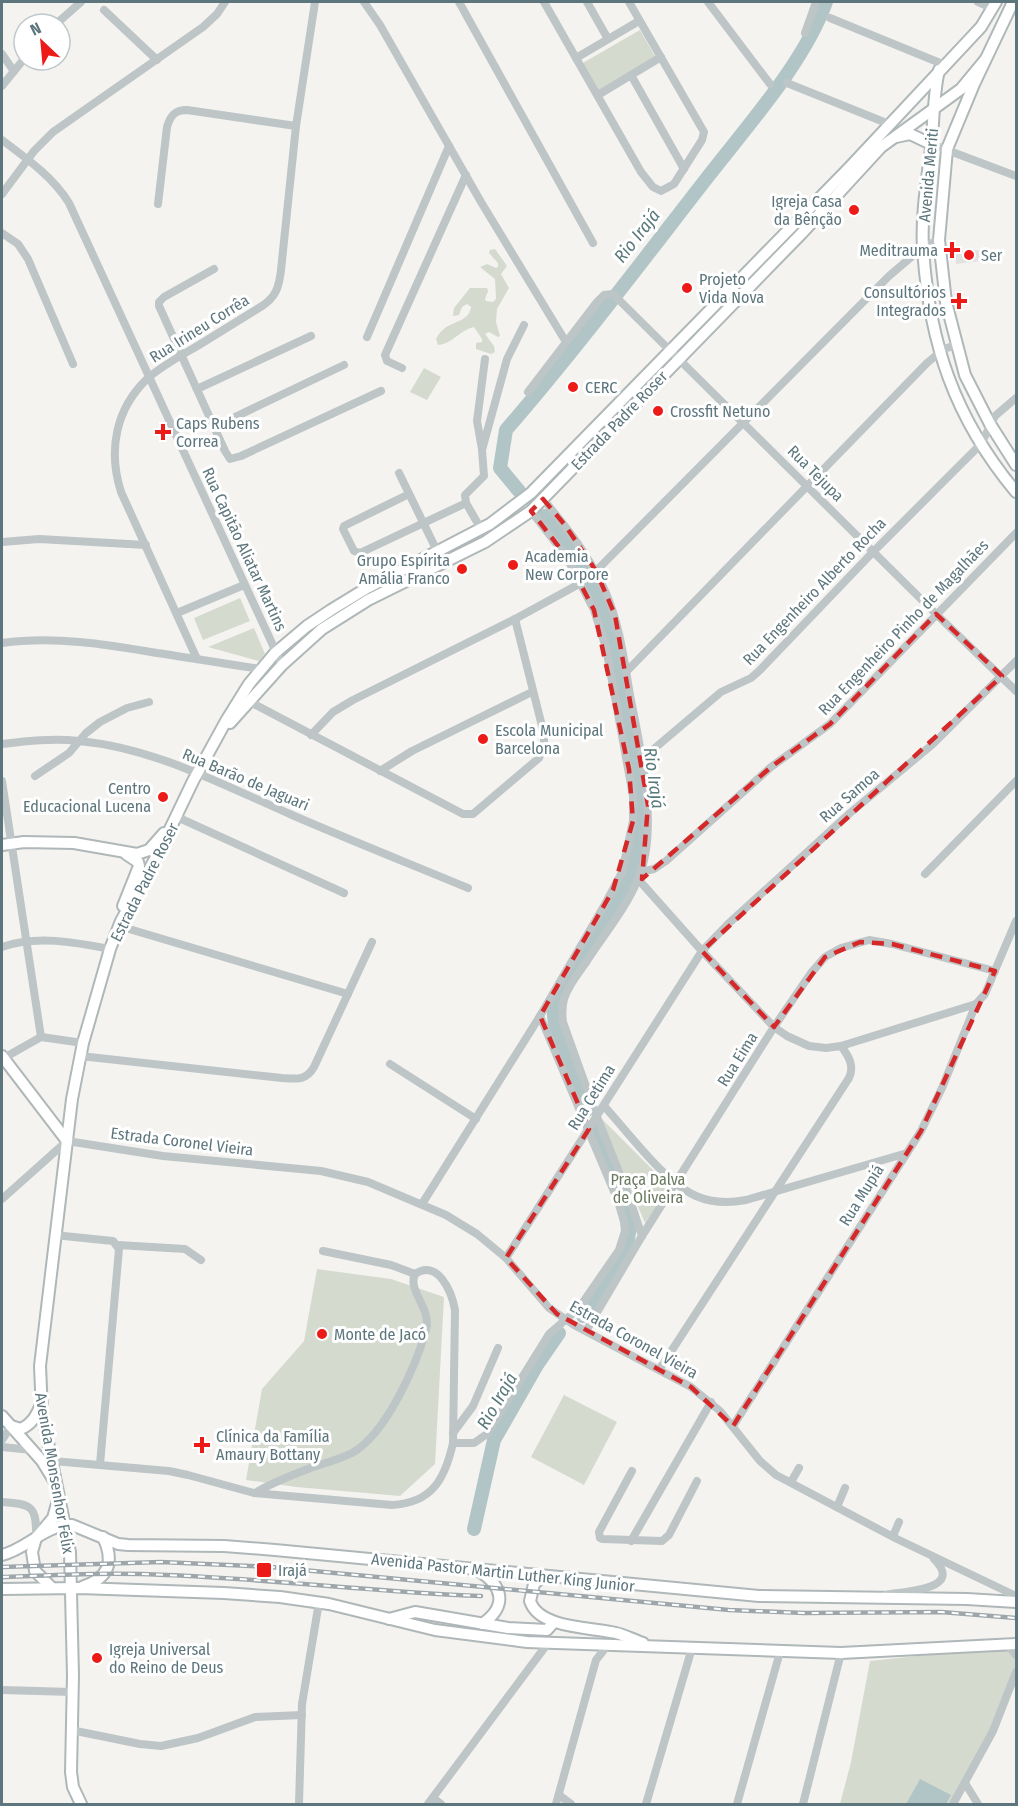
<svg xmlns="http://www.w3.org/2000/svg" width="1018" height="1806" viewBox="0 0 1018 1806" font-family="'Fira Sans Condensed',sans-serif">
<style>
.built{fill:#e2e3e1}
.green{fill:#d5dacf}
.water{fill:#b2c5c6}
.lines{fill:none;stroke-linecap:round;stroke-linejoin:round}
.river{stroke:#b2c5c6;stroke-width:14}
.major-casing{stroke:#afb7b9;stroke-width:14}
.minor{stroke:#bec5c7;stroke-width:8}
.major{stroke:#fff;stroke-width:10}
.rail-casing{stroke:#9da7ab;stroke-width:4.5}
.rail{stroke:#fff;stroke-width:2;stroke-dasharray:7;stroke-linecap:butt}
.marked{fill:none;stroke:#d62828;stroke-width:4.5;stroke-dasharray:12 8;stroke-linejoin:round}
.poi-dot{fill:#ec1b18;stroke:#fff;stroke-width:2}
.labels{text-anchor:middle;stroke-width:6;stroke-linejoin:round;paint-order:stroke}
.street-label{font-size:16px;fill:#5d767d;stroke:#fff}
.poi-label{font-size:16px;fill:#5d767d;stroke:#fff;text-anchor:start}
.park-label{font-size:16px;fill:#6b7a61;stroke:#fff}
.water-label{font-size:18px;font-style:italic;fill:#587879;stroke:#fff}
</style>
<rect width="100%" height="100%" fill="#f4f3f0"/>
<polygon class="built" points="981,250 982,261 956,264 955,252"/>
<g class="green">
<polygon points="640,30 656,58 597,92 581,64"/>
<path d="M495,249L507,266L501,274L509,288L497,309L496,322L500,336L498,337L489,332L485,334L494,346L495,352L491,354L476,349V343L482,342V339L474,327C460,330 452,344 438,345L436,339C446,318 468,326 471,307L467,304L462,307L459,315L453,316L454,308L470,288H487L488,291L485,299L486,301L493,302L496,299L495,279L480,267L487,264L496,268L498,267V263L489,253L490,250Z"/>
<polygon points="424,368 441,377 427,400 410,392"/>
<polygon points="240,598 250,621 203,640 194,618"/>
<polygon points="254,628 265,654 259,661 208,647"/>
<polygon points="600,1117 670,1187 645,1223"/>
<polygon points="317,1269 391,1279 444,1297 435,1464 400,1496 296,1487 246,1480 262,1389 304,1341"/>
<polygon points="564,1395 617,1422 584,1485 531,1457"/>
<polygon points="1001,1647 1012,1650 1016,1657 1016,1679 951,1804 840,1804 851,1762 870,1661"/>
</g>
<polygon class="water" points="920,1779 951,1795 946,1804 906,1804"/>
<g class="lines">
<g class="river">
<path d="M519,491L500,468L506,430C577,348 643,260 710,174C749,124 805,61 826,2"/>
<path d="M545,516L578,560L596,592L605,615L616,656L643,805L640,839L630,875L609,912L558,993C557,997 555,1002 554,1007C551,1032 577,1086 586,1111"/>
<polyline points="583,1316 627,1247 630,1225 628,1213 593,1128"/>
<polyline points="474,1529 494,1440 537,1365 559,1333"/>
</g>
<defs>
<g id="major">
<polyline points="1013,2 974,84 947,149 939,240 946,302 965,375 990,424 1016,465"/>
<path d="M939,70C933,96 934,121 931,148C927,180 921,215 923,248C929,343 955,419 1016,492"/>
<polyline points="896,137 910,134 931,144"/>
<polyline points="230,723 282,665 322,629 368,600 485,542 531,511 802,233 881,147 961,89 985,60"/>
<polyline points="2,845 24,842 74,843 137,854 149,850 164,833"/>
<polyline points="123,906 139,866 138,862 126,854"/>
<polyline points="2,1056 67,1141"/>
<polyline points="2,1416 42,1461 53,1479"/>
<path d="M11,1426L21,1429C32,1424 36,1416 41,1405"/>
<path d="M2,1555C27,1549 46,1524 72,1525L118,1544L128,1545L224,1546L275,1550L759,1596L967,1599L1016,1602"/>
<path d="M479,1571C503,1586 508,1606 482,1624"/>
<path d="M543,1576L534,1584L530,1601C539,1629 592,1627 616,1633C625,1635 634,1640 643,1643"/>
<polyline points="51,1587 35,1571 32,1552 36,1538 53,1518 58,1500"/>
<path d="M82,1587C109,1578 115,1562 103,1537"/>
<polyline points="2,1589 79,1588 224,1593 280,1597 329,1604 435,1630 527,1642 841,1653 1016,1644"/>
<polyline points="389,1619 415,1612 508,1628 547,1630 554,1622"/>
<polyline points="81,1804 73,1787 71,1772 73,1675 70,1552 42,1412 40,1366 72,1099 83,1043 110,949 121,921 160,850 193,781 226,721 249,684 275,653 307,626 331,610 367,588 490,524 531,493 849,168 981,27 996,2"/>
</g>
</defs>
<use href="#major" class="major-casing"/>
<g class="minor">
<polyline points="364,2 380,25 481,202 566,342"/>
<polyline points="459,2 593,243"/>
<polyline points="544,2 641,172 653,187 661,191 674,184 702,140 704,132 629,2"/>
<polyline points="587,2 608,39"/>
<polyline points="708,2 770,84"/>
<polyline points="978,2 992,8"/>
<polyline points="104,10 157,60"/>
<polyline points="830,18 945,65"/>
<polyline points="56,24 81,2"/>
<polyline points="805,33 816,2"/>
<polyline points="2,54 13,70"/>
<polyline points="576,58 639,21"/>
<polyline points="631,75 684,169"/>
<polyline points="787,83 889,124"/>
<polyline points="2,86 24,59"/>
<polyline points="598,95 661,57"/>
<path d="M2,140C26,158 53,177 69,203L282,665"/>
<polyline points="931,144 1016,176"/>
<polyline points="2,194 34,151 53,132 203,27 217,14 225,2"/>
<path d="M158,204L167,127C170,116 175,110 187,110L296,126"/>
<polyline points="2,233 18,244 28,259 73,364"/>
<polyline points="214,269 164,297 159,302 159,306 225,451 230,459 241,456 381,391"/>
<polyline points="367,337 449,146"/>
<polyline points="402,368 387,361 385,355 466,175"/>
<polyline points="197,389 311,336"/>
<polyline points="528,392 597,302 604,295 613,294 936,614 1016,691"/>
<polyline points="214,427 344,365"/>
<polyline points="482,449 477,421 485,359"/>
<polyline points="399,473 437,551"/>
<polyline points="409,494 344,526 343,529 354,551 360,553 466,503 465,495 484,476 482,450 507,359 524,325"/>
<path d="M543,499C567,528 591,558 606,593C620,626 624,660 630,695C640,747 660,829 638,879C626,909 602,937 585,964C577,975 568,986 564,999C562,1007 562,1014 563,1022L597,1117L628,1194L642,1236"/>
<polyline points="466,503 481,529"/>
<polyline points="2,542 39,539 146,545"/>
<polyline points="596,571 889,276 923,247 939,240"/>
<polyline points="177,613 244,585"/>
<path d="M2,643C54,636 105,644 157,653C191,658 226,664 261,669"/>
<path d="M197,659L121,492C108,451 115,409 148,378C163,365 182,355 199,345C220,332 241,319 262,306C276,297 279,287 281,270L296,126L315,2"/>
<polyline points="626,672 927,363 944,349 956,345"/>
<polyline points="250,702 463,814 473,814 539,758 544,746 544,734 515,619"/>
<polyline points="311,735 333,712 353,700 515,619 581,583"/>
<path d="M2,744C27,741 53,738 79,741C155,748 223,785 292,815C350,840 410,864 468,888"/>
<polyline points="642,759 721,692 751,678 759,671 873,552 981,444 995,416 1016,398"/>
<polyline points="380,771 412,751 532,692"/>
<polyline points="35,776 69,753 86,733 100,722 127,708 149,702"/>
<polyline points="2,781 41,1037"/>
<polyline points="177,817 344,893"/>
<polyline points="641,872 654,869 666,861 771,767 830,724 1016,533"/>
<polyline points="925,874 1016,781"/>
<polyline points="638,879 702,951 774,1027 787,1036 809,1046 826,1048 841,1046 976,1004"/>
<polyline points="119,926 348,994"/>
<path d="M2,947C36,935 74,942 110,949"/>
<path d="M80,1056L282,1078C296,1079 306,1081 314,1067L372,942"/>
<polyline points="2,1059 41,1037 83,1043"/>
<polyline points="390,1064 476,1119"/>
<path d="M604,1106C628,1132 664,1182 696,1196C712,1203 730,1203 746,1200L907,1153"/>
<polyline points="2,1199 67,1141 163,1156 321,1171 368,1182 446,1215 477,1234 506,1258 549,1308 574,1325 691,1387 720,1411 760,1461 776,1475 897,1539 1016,1596"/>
<polyline points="422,1204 540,1016"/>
<polyline points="54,1235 113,1241 119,1249 100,1464"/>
<polyline points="118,1245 185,1249 201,1260"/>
<polyline points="323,1251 391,1265 415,1274"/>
<polyline points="506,1258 702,951 728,924 850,813 933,744 1016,661"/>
<polyline points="586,1331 642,1236 774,1027 811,973 825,957 841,948 869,940 892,944 995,971"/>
<path d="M659,1370L849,1078C855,1066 848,1055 841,1046"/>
<polyline points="733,1426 921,1131 942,1088 976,1004 985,994 1016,921"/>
<polyline points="453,1433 473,1406 498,1348"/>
<polyline points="2,1440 11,1426"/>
<polyline points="453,1443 474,1443 487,1434 549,1334 579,1308 619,1250 625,1231 624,1222 618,1201 540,1016 604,906 622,872 633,821 633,796 606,648 594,610 566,556 531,511"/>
<polyline points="2,1447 32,1450"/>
<path d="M53,1461L169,1471L188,1475L254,1493L392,1505C432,1503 445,1479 453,1443L455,1310C452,1293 438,1258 415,1274"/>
<polyline points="632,1471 599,1532 600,1538 602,1539 662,1541 669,1535 697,1481"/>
<polyline points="791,1482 799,1468"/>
<path d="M255,1493C273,1482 293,1475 313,1467C326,1463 340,1459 352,1453C386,1434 416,1366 426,1330C432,1308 407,1291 415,1274"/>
<path d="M2,1502C32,1504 37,1506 36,1538"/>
<polyline points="837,1507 845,1488"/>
<polyline points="893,1536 899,1522"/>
<polyline points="631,1541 711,1402"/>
<path d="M886,1595C905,1591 965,1590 934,1559"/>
<polyline points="1006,1643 1016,1655"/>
<polyline points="2,1690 72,1692"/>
<polyline points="71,1730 140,1744 161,1746 198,1738 255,1717 302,1715"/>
<polyline points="965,1783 978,1804"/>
<polyline points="559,1795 571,1804"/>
<polyline points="433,1798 441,1804"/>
<polyline points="299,1804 302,1704 319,1602"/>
<polyline points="428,1804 548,1643"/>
<polyline points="556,1804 596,1660 607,1646"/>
<polyline points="646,1804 692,1648"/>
<polyline points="737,1804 780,1652"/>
<polyline points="803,1804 841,1653"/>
<polyline points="953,1804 993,1731 1016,1672"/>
</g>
<use href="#major" class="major"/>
<defs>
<g id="rail">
<polyline points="2,1567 161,1562 271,1567 729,1610 804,1613 941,1612 1016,1618"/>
<path d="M2,1577C56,1575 111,1572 166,1575C271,1579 375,1592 481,1596"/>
</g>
</defs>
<use href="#rail" class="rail-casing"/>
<use href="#rail" class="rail"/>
</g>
<path class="marked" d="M543,499L565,525L596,571L615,615L648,805L642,879L771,767L830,724L936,614L1002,676L702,951L774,1027L825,957L860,942L892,944L995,971L921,1131L733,1426L691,1387L557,1314L506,1258L589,1129L540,1016L613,890L633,821L629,769L594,610L566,556L531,511Z"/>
<g class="poi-dot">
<circle cx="854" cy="210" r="6"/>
<path d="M949 241h6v6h6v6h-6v6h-6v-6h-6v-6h6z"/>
<circle cx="969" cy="255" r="6"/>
<circle cx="687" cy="288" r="6"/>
<path d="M956 292h6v6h6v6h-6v6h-6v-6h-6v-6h6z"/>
<circle cx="573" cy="387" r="6"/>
<circle cx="658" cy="411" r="6"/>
<path d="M160 423h6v6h6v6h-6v6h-6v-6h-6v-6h6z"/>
<circle cx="513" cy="565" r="6"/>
<circle cx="462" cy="569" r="6"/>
<circle cx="483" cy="739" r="6"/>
<circle cx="163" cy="797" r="6"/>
<circle cx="322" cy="1334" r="6"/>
<path d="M199 1436h6v6h6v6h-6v6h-6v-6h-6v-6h6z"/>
<rect x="256" y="1562" width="16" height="16" rx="3"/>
<circle cx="97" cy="1658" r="6"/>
</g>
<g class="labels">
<g class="street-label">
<text transform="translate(928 175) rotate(-85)" y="6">Avenida Meriti</text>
<text transform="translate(199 328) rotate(-32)" y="6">Rua Irineu Corrêa</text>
<text transform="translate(619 420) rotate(-46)" y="6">Estrada Padre Roser</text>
<text transform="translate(816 473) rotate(45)" y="6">Rua Tejupa</text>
<text transform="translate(245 549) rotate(65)" y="6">Rua Capitão Aliatar Martins</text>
<text transform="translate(814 591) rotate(-46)" y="6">Rua Engenheiro Alberto Rocha</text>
<text transform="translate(903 627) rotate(-46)" y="6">Rua Engenheiro Pinho de Magalhães</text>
<text transform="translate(246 779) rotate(23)" y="6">Rua Barão de Jaguari</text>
<text transform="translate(849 795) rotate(-41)" y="6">Rua Samoa</text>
<text transform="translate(144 882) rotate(-63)" y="6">Estrada Padre Roser</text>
<text transform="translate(737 1059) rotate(-58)" y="6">Rua Eima</text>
<text transform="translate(591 1097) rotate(-58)" y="6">Rua Cetima</text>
<text transform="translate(182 1141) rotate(7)" y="6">Estrada Coronel Vieira</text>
<text transform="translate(861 1195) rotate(-58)" y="6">Rua Mupiá</text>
<text transform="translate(634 1339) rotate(29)" y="6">Estrada Coronel Vieira</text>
<text transform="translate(55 1473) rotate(80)" y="6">Avenida Monsenhor Félix</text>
<text transform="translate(503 1572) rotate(6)" y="6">Avenida Pastor Martin Luther King Junior</text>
</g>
<g class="poi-label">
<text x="842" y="207" text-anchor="end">Igreja Casa<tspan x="842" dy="18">da Bênção</tspan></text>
<text x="938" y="256" text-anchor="end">Meditrauma</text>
<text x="981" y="261">Ser</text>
<text x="699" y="285">Projeto<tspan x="699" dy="18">Vida Nova</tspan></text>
<text x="946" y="298" text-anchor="end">Consultórios<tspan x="946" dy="18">Integrados</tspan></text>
<text x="585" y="393">CERC</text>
<text x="670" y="417">Crossfit Netuno</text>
<text x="176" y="429">Caps Rubens<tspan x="176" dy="18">Correa</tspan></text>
<text x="525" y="562">Academia<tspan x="525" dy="18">New Corpore</tspan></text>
<text x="450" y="566" text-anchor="end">Grupo Espírita<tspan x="450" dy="18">Amália Franco</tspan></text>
<text x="495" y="736">Escola Municipal<tspan x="495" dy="18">Barcelona</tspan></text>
<text x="151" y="794" text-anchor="end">Centro<tspan x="151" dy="18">Educacional Lucena</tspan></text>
<text x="334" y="1340">Monte de Jacó</text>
<text x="216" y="1442">Clínica da Família<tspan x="216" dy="18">Amaury Bottany</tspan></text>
<text x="278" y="1576">Irajá</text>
<text x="109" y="1655">Igreja Universal<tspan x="109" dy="18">do Reino de Deus</tspan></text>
</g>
<g class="park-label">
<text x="648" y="1185">Praça Dalva<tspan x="648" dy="18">de Oliveira</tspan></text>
</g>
<g class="water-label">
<text transform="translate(637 236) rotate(-52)" y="6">Rio Irajá</text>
<text transform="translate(654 778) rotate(82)" y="6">Rio Irajá</text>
<text transform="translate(497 1401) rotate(-60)" y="6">Rio Irajá</text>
</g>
</g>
<rect width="1018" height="1806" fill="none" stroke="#5d767d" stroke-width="6"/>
<g transform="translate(42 42) rotate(334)"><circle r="28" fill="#ffffff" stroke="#bec8cb" stroke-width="1.5"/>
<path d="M0-4.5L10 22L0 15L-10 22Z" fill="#ec1b18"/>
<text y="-9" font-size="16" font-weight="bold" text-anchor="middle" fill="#5d767d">N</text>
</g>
</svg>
